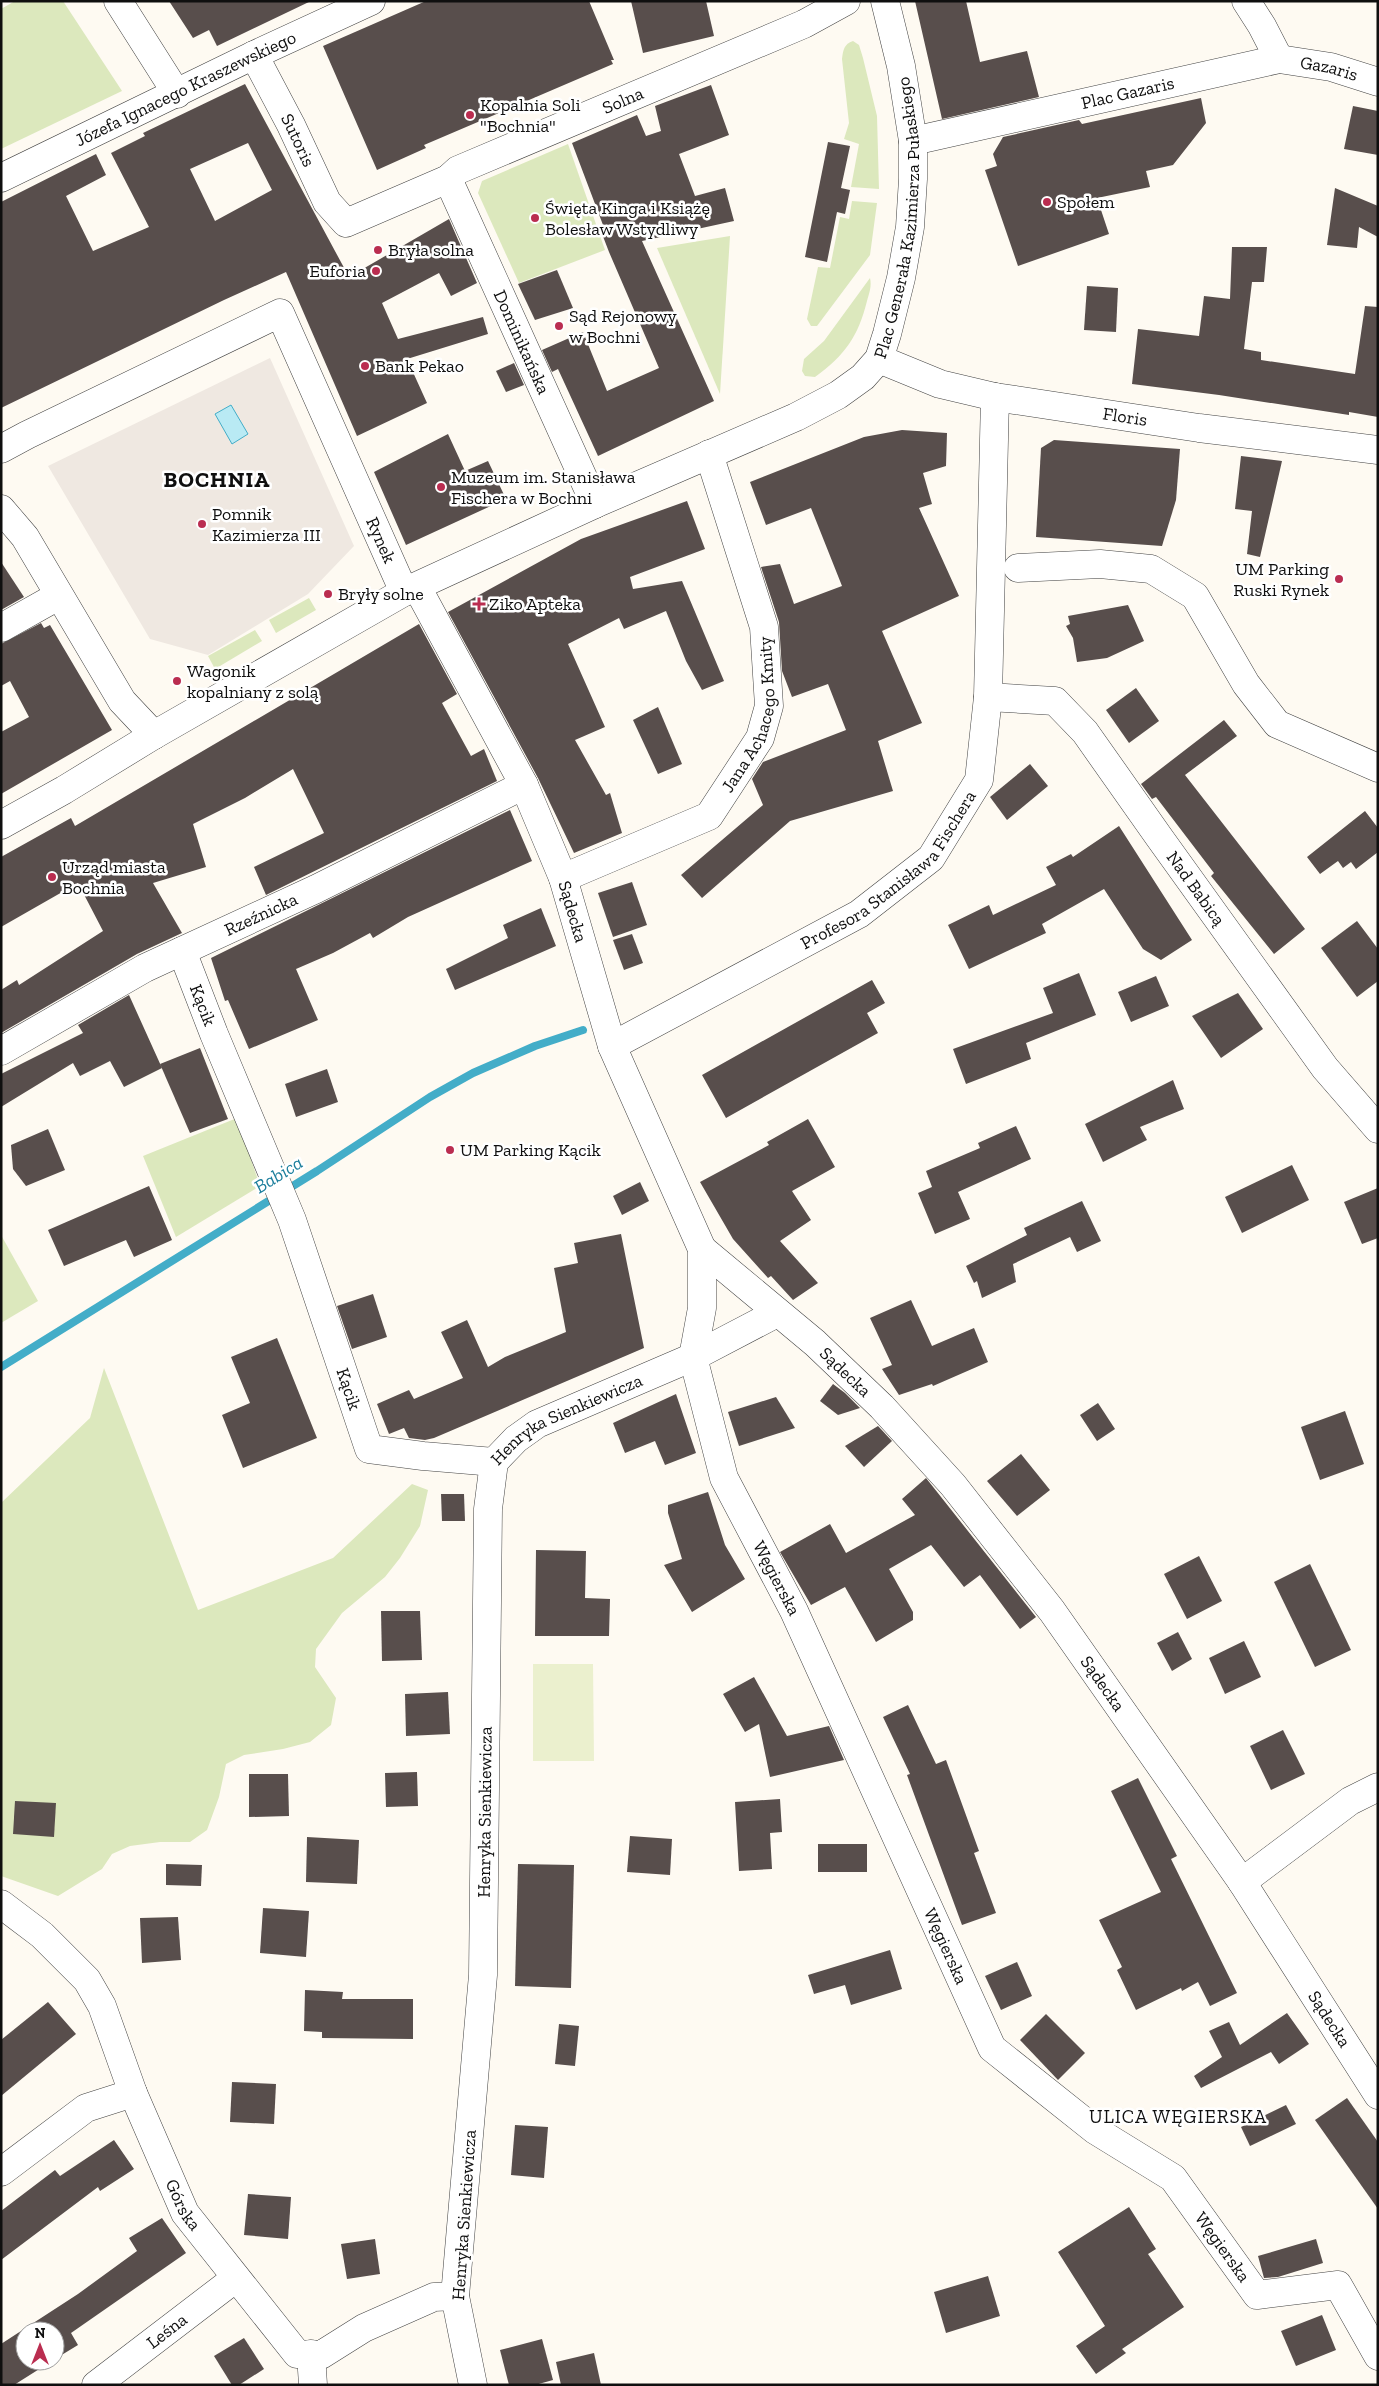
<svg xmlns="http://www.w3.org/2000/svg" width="1379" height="2386" viewBox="0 0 1379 2386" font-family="'Zilla Slab',serif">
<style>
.green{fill:#dce8bd}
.pitch{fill:#ebf0ce}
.plaza{fill:#efe8e1}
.water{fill:#b9eaf4;stroke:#43adc8}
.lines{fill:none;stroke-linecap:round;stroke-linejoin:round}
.stream{stroke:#43adc8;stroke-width:8}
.building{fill:#584e4c;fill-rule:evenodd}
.minor-casing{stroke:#424242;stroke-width:29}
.minor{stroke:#fff;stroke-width:28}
.poi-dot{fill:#ba2d50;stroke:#fff;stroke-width:2}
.labels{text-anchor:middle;stroke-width:5;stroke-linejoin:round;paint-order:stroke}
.street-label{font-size:18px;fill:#0f0f0f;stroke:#fff}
.poi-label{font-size:18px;fill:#0f0f0f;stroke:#fff;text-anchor:start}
.water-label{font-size:19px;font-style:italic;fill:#1d7f9d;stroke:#fff}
.neighbourhood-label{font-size:19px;letter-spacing:1px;fill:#0f0f0f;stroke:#fff}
.district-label{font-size:22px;font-weight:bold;letter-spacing:1px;fill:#0f0f0f;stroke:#fff}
</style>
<rect width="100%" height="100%" fill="#fefaf2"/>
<g class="green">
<polygon points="15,1 63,1 122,91 1,149 1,9"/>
<path d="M853,41L859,45L863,58L877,116L879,189L851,187L859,144L844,139L849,123L842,59C843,50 844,44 853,41Z"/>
<polygon points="568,144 605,250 519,283 478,193 482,181"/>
<polygon points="852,201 877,203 870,255 817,326 811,326 807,319 818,267 830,268 840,217 849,219"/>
<polygon points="730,236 720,394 657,248"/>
<path d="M870,278C872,286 869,294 867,301C858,337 845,355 815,377L805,376L802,371L804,359L824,341Z"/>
<polygon points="309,598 316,610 276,633 269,620"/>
<polygon points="255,630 262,641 215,669 208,656"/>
<polygon points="237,1118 260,1186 176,1237 143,1156"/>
<polygon points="1,1235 38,1301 1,1323"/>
<polygon points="104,1368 198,1610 333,1558 412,1484 428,1490 420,1526 400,1558 385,1577 342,1613 316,1649 315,1667 336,1698 331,1725 310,1742 283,1749 244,1755 226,1764 219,1797 207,1830 190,1842 160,1842 130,1846 112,1854 102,1869 58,1896 1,1876 1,1503 90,1418"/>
</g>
<polygon class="pitch" points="533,1664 593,1664 594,1761 533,1761"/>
<polygon class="plaza" points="270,358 354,546 308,594 208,655 150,639 48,466"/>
<polygon class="water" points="231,405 248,434 232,444 215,414"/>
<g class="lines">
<polyline class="stream" points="1,1367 317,1171 430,1097 473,1073 535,1046 583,1030"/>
</g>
<g class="building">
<polygon points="169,1 311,1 217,46 209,30 193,38"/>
<polygon points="426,1 589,1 614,60 611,60 613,64 424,145 426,148 377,170 323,46"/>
<polygon points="631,1 706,1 714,36 643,53"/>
<polygon points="915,1 966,1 980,62 1027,51 1039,97 942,119"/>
<path d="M245,84L349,277L449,219L477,283L451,296L439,273L382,303L398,339L483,317L488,334L407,359L427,403L357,436L286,272L224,300L1,408V202L96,154L106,175L66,196L93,251L149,227L111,153L145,136L143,133ZM248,143L272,190L215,221L190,169Z"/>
<polygon points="711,85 729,135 679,154 695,196 725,188 734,221 642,241 714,401 598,456 558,369 552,372 542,350 583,332 607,391 659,368 609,252 599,226 603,225 572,143 637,115 646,136 661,131 655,106"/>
<polygon points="1201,98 1206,123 1173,165 1146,171 1150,187 1097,198 1109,234 1018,266 985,170 997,166 993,154 1003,137 1079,120 1082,124"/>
<polygon points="1353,106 1378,111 1378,155 1344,149"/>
<polygon points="828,142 850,146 841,188 850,190 845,214 837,212 827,262 805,257"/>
<polygon points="1335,188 1378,206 1378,237 1359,227 1357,248 1327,245"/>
<polygon points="1232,247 1267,247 1264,282 1252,282 1244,349 1261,352 1261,360 1355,374 1365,306 1378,307 1378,417 1349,412 1349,415 1219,395 1132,384 1138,329 1199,336 1204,296 1230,299"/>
<polygon points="557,270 573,308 535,320 518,284"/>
<polygon points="1087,286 1118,288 1116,332 1084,330"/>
<polygon points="514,363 524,385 506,392 496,371"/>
<polygon points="902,430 947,433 946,466 923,473 932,504 919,508 959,596 882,631 922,723 878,741 893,791 790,821 702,898 681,875 763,805 752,779 763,762 846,730 828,684 792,697 782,671 779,622 761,567 780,564 794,604 842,586 811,508 766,525 750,482 864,437"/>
<polygon points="448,434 465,471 488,461 506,499 406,545 374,472"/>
<polygon points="1054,440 1180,449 1176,500 1162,546 1036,537 1041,448"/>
<polygon points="1241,456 1282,461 1260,557 1247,554 1252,511 1235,509"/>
<polygon points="687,501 705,549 630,577 633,589 682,581 724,681 702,690 686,661 666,611 624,629 619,618 568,644 605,727 575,740 606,795 610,793 622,833 574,853 538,778 448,612 581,539"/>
<polygon points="1,562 24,597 1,610"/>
<polygon points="1128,605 1144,641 1107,658 1077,662 1073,638 1066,626 1070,624 1068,616"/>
<polygon points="41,623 44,628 50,625 112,730 1,794 1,732 29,717 10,681 1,686 1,644"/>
<polygon points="419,624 457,694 442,703 471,756 484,749 497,781 266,895 254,867 324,833 293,769 245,798 193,824 206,867 153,883 182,933 137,954 1,1033 1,990 17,980 19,985 103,931 78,883 1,927 1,857 71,818 75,826"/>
<polygon points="1136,688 1159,721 1129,743 1106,710"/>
<polygon points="658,707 682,764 658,774 633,720"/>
<polygon points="1224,720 1237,736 1185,775 1305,929 1274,954 1211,876 1214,873 1156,797 1152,799 1141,784"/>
<polygon points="1030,764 1048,786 1007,820 990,797"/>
<polygon points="510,810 532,861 408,917 373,938 370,933 333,953 296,969 318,1020 249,1049 228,1000 225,1001 211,958"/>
<polygon points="1365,811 1378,828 1378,852 1356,869 1351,862 1343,868 1338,861 1320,874 1307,857"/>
<polygon points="1119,826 1192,940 1161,960 1143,949 1104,889 1042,924 1046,933 969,969 948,925 989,905 993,915 1056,885 1046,867 1071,854 1073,857"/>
<polygon points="632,882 647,925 613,937 598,893"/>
<polygon points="541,908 556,946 455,990 446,969 508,938 503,925"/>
<polygon points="1357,921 1378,949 1378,981 1357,997 1321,948"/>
<polygon points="632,934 643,963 624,970 613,940"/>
<polygon points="1079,973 1096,1015 1026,1043 1031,1059 966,1084 953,1049 1053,1013 1043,988"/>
<polygon points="1156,976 1169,1006 1131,1022 1118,992"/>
<polygon points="872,980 885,1003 867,1013 878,1033 726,1118 702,1075"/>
<polygon points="1238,993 1263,1029 1221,1058 1192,1016"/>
<polygon points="129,995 162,1068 124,1087 110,1061 80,1076 73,1063 1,1107 1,1074 83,1033 78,1025"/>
<polygon points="200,1048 228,1119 190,1133 160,1064"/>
<polygon points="327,1069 338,1102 296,1117 285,1084"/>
<polygon points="1173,1080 1184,1109 1140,1127 1147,1140 1103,1162 1085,1124"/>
<polygon points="808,1119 835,1167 792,1191 811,1220 780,1241 818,1283 793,1300 771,1276 768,1278 733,1239 700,1182 769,1145 767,1142"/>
<polygon points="1016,1126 1031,1159 958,1192 970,1219 935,1234 918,1193 932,1187 926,1171 980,1148 978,1143"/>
<polygon points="48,1129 65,1170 26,1186 13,1169 11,1145"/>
<polygon points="1292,1165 1309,1200 1242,1233 1225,1197"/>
<polygon points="640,1182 649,1201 622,1215 613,1196"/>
<polygon points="149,1186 172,1240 134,1257 126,1240 64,1266 48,1230"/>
<polygon points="1378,1188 1378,1238 1362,1244 1344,1202"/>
<polygon points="1082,1201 1101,1241 1077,1252 1070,1237 1013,1264 1016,1282 982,1298 977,1281 974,1283 966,1266 1027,1235 1024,1228"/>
<polygon points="621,1234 644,1348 434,1438 425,1440 409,1438 404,1428 389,1434 377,1404 409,1390 414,1399 463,1378 441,1332 467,1320 488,1367 505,1357 566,1332 554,1268 578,1263 574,1243"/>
<polygon points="373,1294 387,1337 352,1349 337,1306"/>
<polygon points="911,1300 932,1346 974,1328 988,1362 933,1386 932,1384 899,1395 882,1369 892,1365 870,1318"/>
<polygon points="277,1338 317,1438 243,1468 222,1415 250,1403 231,1357"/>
<polygon points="833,1384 845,1393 860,1408 838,1415 820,1401"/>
<polygon points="676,1394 696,1453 665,1465 655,1441 625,1453 613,1423"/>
<polygon points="776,1397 795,1428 739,1446 728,1412"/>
<polygon points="1098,1403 1115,1429 1097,1441 1080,1415"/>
<polygon points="1345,1411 1364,1464 1320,1480 1301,1427"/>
<polygon points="878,1426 892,1441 864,1467 845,1446"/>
<polygon points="1021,1454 1050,1490 1017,1516 987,1481"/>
<polygon points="926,1478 1036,1617 1020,1629 980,1575 964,1587 931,1545 889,1569 913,1612 913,1620 876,1642 845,1587 811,1605 780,1552 830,1524 846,1553 915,1515 902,1499"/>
<polygon points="708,1492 725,1545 745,1579 692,1612 664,1565 682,1559 668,1513 668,1505"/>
<polygon points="441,1494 464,1494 465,1521 442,1521"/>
<polygon points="536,1550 586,1551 585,1598 610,1599 609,1636 535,1636"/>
<polygon points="1199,1556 1222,1601 1187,1619 1164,1574"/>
<polygon points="1310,1564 1351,1650 1315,1667 1274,1582"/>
<polygon points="381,1611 420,1611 422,1660 382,1661"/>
<polygon points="1178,1632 1192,1659 1172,1671 1157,1643"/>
<polygon points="1244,1641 1261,1677 1225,1694 1209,1658"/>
<polygon points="754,1677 787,1736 829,1726 844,1760 770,1777 759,1724 745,1732 723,1694"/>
<polygon points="448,1692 450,1734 406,1736 405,1694"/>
<polygon points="908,1705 936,1764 946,1760 979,1851 974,1853 996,1913 962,1925 907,1775 910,1774 883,1717"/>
<polygon points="1283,1730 1305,1774 1271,1790 1250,1746"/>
<polygon points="417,1772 418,1806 386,1807 385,1773"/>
<polygon points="249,1774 288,1774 289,1816 249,1817"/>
<polygon points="1138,1778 1177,1856 1171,1859 1237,1993 1210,2006 1198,1982 1182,1991 1181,1988 1136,2010 1117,1970 1122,1967 1099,1920 1161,1892 1111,1791"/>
<polygon points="780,1799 782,1832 770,1833 772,1869 739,1871 735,1802"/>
<polygon points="15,1801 56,1803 54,1837 13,1834"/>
<polygon points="630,1836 672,1839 670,1875 627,1872"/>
<polygon points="307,1837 359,1840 357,1884 306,1882"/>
<rect x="818" y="1844" width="49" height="28"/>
<polygon points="166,1864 202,1865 201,1886 166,1885"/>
<polygon points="518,1864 574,1865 571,1988 515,1986"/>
<polygon points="263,1908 309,1911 306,1957 260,1953"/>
<polygon points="178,1917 181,1960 142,1963 140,1918"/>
<polygon points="890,1950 902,1989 851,2005 845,1985 814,1994 808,1975"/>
<polygon points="1017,1962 1032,1996 1001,2010 985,1976"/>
<polygon points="305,1990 343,1992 342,1999 413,1999 413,2039 322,2038 322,2032 304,2031"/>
<polygon points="48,2002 76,2034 1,2096 1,2040"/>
<polygon points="1287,2013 1309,2044 1279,2064 1271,2052 1201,2088 1194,2076 1222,2057 1209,2031 1229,2022 1240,2045"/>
<polygon points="1046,2014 1085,2053 1058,2080 1020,2040"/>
<polygon points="559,2024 579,2026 575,2066 555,2064"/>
<polygon points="232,2082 276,2084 274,2124 230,2122"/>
<polygon points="1347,2098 1378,2142 1378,2209 1315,2120"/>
<polygon points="1286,2105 1296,2124 1250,2146 1241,2127"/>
<polygon points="515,2125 548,2127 544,2178 511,2175"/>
<polygon points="114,2140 134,2169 100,2191 98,2187 1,2260 1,2211 55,2170 60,2176"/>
<polygon points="248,2194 291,2197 288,2239 244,2235"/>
<polygon points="1129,2207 1156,2249 1148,2254 1184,2307 1122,2349 1126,2353 1096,2374 1076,2346 1105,2326 1058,2252"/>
<polygon points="162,2218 186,2253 71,2333 78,2345 55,2359 55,2331 25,2331 25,2361 52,2361 14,2385 1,2385 1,2344 78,2294 137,2251 129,2238"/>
<polygon points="375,2239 380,2274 347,2279 341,2244"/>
<polygon points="1316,2239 1323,2263 1278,2277 1264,2278 1258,2256"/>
<polygon points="988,2276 1000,2316 946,2333 934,2292"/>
<polygon points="1322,2315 1336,2350 1296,2366 1281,2331"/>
<polygon points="244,2338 264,2369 239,2385 232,2385 214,2356"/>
<polygon points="542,2339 553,2380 535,2385 509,2385 500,2350"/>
<polygon points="594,2353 601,2385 561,2385 556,2362"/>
</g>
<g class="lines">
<defs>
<g id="minor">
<polyline points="118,1 177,94"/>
<polyline points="1246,1 1262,26 1279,59"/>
<path id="s1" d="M254,55L291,125L327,202L346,223L448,179L458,170L804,24L846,1"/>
<path id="s2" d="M913,141L1279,59L1331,67L1378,82"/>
<path id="s3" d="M1,178L254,55L371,1"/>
<path id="s4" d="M448,179L595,504"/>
<path id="s5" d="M879,359L940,384L995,397L1199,428L1378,450"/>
<path id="s6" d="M1,449L27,435L280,313L404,592"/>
<polyline points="1,509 25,537 122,701 154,735"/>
<polyline points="1018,568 1100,564 1151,569 1195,596 1246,684 1277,724 1378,768"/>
<path id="s7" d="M417,587L524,785L563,878L612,1046L702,1249V1308L693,1357L724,1478L794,1611L992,2048L1095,2130L1173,2178L1257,2295L1338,2285L1378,2356"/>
<polyline points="1,628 58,596"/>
<path id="s8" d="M988,697L1055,701L1085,732L1159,837L1325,1068L1378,1129"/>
<path id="s9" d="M1,825L64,790L154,735L404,592L595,504L796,417L838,395L863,377L879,359L887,334L901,278L910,227L913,179V141L901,66L885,1"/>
<path id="s10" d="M563,878L709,816L760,738L769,706L764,627L709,454"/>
<path id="s11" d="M182,951L214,1034L292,1220L369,1449L423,1456L494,1462"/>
<path id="s12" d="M612,1046L859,914L931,858L979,780L988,697L995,397"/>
<path id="s13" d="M1,1051L145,968L316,889L524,785"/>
<path id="s14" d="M702,1249L815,1343L882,1407L953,1485L1052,1611L1242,1882L1378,2095"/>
<polyline points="1242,1882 1350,1801 1378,1787"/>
<path id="s15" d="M1,1904L42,1935L87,1980L102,2006L133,2093L185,2213L297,2354L321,2355L364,2328L434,2297L455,2296"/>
<polyline points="1,2172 86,2108 133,2093"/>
<polyline points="311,2354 313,2385"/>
<path id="s16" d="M96,2385L236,2278"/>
<path id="s17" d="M473,2385L455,2296L483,1975L488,1509L494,1462L516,1439L537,1424L693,1357L777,1313"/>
</g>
</defs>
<use href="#minor" class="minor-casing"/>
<use href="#minor" class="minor"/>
</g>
<g class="poi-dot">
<circle cx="470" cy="115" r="5"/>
<circle cx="1047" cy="202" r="5"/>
<circle cx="535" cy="218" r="5"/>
<circle cx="378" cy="250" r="5"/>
<circle cx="376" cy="271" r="5"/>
<circle cx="559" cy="326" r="5"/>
<circle cx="365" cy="366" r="5"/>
<circle cx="441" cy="487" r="5"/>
<circle cx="202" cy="524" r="5"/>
<circle cx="1339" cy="579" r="5"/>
<circle cx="328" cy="594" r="5"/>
<path d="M476.5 596.5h5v5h5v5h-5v5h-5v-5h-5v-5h5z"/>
<circle cx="177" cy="681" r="5"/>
<circle cx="52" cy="877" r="5"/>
<circle cx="450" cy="1150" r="5"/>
</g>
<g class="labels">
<g class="street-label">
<text dy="6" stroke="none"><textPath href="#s2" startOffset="426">Gazaris</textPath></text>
<text dy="6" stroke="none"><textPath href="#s3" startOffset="205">Józefa Ignacego Kraszewskiego</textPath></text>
<text dy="6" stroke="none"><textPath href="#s2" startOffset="220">Plac Gazaris</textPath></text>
<text dy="6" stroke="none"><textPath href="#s1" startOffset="496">Solna</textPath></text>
<text dy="6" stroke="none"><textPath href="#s1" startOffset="96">Sutoris</textPath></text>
<text dy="6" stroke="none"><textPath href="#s9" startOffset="1141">Plac Generała Kazimierza Pułaskiego</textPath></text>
<text dy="6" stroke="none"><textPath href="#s4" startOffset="179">Dominikańska</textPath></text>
<text dy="6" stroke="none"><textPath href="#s5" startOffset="254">Floris</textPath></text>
<text dy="6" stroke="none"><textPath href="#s6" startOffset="559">Rynek</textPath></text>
<text dy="6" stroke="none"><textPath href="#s10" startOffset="272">Jana Achacego Kmity</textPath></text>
<text dy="6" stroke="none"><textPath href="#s12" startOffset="332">Profesora Stanisława Fischera</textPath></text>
<text dy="6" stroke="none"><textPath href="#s8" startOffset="302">Nad Babicą</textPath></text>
<text dy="6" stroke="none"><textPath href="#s7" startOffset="361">Sądecka</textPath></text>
<text dy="6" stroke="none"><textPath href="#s13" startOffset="294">Rzeźnicka</textPath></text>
<text dy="6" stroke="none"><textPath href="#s11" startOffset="58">Kącik</textPath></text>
<text dy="6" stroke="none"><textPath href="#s14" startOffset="189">Sądecka</textPath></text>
<text dy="6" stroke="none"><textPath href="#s11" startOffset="469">Kącik</textPath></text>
<text dy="6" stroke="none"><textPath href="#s17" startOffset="1012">Henryka Sienkiewicza</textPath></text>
<text dy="6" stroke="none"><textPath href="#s7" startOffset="1070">Węgierska</textPath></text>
<text dy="6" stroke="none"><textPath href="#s14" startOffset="594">Sądecka</textPath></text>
<text dy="6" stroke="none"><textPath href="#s17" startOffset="576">Henryka Sienkiewicza</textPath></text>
<text dy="6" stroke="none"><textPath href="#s7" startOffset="1475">Węgierska</textPath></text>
<text dy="6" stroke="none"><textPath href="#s14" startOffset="999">Sądecka</textPath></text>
<text dy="6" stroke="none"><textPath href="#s15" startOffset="360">Górska</textPath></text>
<text transform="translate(464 2215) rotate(-86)" y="6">Henryka Sienkiewicza</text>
<text dy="6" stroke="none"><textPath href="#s7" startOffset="1895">Węgierska</textPath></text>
<text dy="6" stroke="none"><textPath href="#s16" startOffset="89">Leśna</textPath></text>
</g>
<g class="poi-label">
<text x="480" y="111">Kopalnia Soli<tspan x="480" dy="21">"Bochnia"</tspan></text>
<text x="1057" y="208">Społem</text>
<text x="545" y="214">Święta Kinga i Książę<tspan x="545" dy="21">Bolesław Wstydliwy</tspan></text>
<text x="388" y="256">Bryła solna</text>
<text x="366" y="277" text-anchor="end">Euforia</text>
<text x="569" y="322">Sąd Rejonowy<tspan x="569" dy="21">w Bochni</tspan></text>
<text x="375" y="372">Bank Pekao</text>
<text x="451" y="483">Muzeum im. Stanisława<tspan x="451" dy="21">Fischera w Bochni</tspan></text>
<text x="212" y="520">Pomnik<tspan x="212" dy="21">Kazimierza III</tspan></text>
<text x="1329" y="575" text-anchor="end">UM Parking<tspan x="1329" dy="21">Ruski Rynek</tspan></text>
<text x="338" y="600">Bryły solne</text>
<text x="489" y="610">Ziko Apteka</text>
<text x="187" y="677">Wagonik<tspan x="187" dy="21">kopalniany z solą</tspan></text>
<text x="62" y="873">Urząd miasta<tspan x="62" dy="21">Bochnia</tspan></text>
<text x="460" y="1156">UM Parking Kącik</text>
</g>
<g class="water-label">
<text transform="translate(278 1174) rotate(-32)" y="7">Babica</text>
</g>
<g class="neighbourhood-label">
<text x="1178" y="2123">ULICA WĘGIERSKA</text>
</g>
<g class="district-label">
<text x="217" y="487">BOCHNIA</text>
</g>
</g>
<rect width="1379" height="2386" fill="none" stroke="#0f0f0f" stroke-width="5"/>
<g transform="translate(40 2346)"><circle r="24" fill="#ffffff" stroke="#9f9f9f"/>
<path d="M0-4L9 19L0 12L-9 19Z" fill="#ba2d50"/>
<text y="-8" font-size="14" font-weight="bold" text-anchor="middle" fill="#0f0f0f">N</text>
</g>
</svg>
